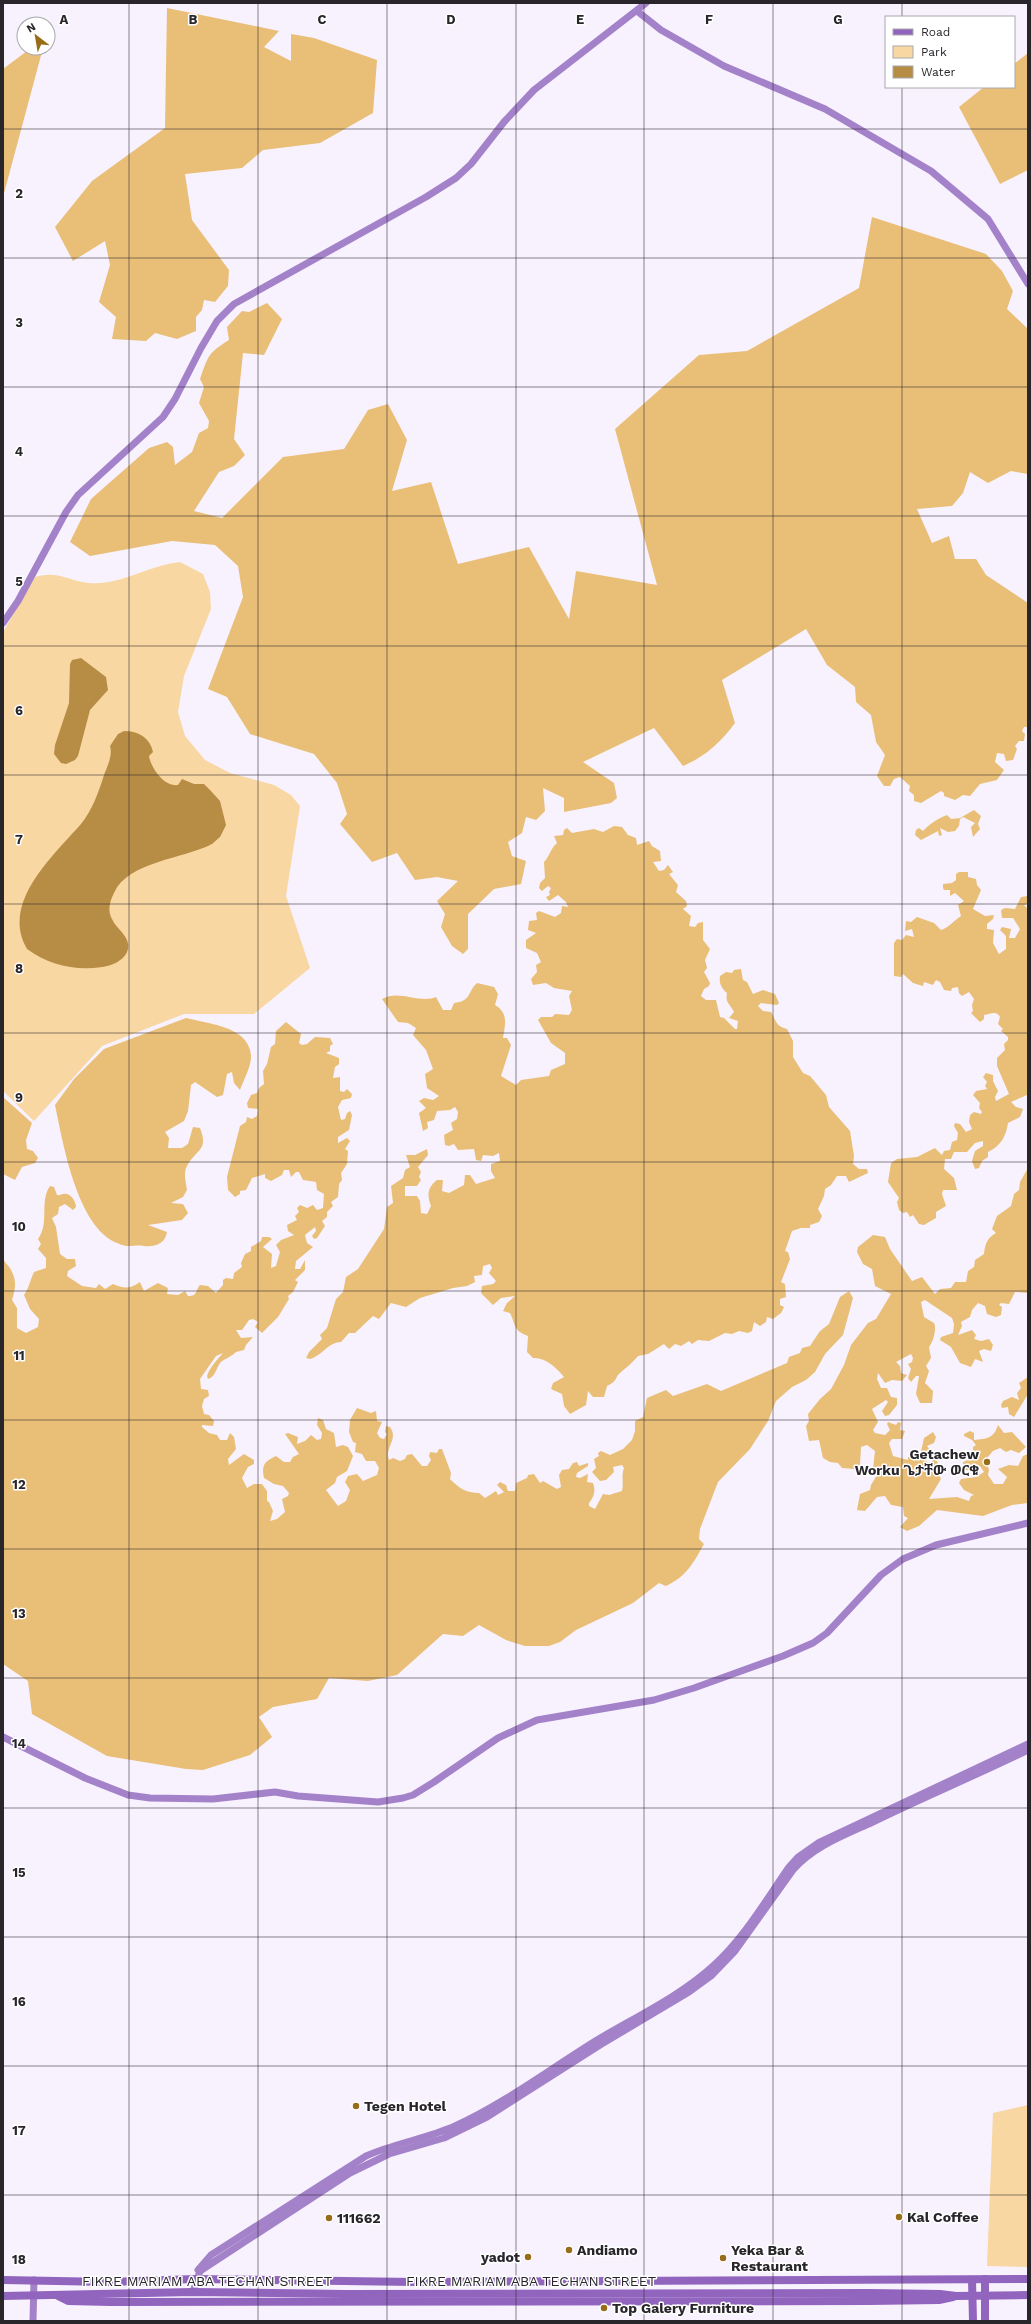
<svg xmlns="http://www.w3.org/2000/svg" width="1031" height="2324" viewBox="0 0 1031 2324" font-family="'Work Sans','Noto Sans Ethiopic',sans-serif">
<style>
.green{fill:#f8d7a2}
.forest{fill:#e9be77}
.water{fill:#b78d46}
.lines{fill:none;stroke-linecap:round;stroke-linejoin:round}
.secondary{stroke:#a482ca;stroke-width:7}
.primary{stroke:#9165be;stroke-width:8}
.grid{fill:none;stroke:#28262b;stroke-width:1;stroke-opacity:0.55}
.poi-dot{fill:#986d1a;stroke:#fff;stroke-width:1.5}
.labels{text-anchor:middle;stroke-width:3;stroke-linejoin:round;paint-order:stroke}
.poi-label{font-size:14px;font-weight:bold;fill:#28262b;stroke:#fff;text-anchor:start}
.street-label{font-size:14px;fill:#28262b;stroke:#fff}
.grid-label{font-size:13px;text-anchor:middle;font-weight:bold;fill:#28262b;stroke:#fff;stroke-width:3;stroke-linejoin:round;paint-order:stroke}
</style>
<rect width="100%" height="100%" fill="#f7f2fe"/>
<g class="green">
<path d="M180,562L203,574L210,592L211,609L184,676L178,712L185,736L205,760L230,773L274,785L291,795L300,806L286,896L310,968L254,1014H184L102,1046L34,1121L3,1091V632L35,577C58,570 68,581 89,583C120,586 149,565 180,562Z"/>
<polygon points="1028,2105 1028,2267 987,2266 993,2113"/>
</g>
<g class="forest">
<polygon points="167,8 279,31 264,47 291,61 291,34 314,38 377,60 373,113 320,143 263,150 242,168 185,174 192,220 229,270 228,286 215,302 204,300 202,310 196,317 196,331 177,339 155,333 146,341 112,339 116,317 99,302 110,265 105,241 73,261 55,227 92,181 165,128"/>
<polygon points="31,48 43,48 3,197 3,69"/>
<polygon points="1028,53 1028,170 1000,184 959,107 984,87 1014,87 1014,64"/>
<path d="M872,217L986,254L1002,271L1013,291L1007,309L1028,329V474L1011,471L988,483L970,472L963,493L952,506L917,509L932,543L949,536L955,559H976L986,575L1028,603V727H1024L1022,731L1025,734L1024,741H1019L1015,746L1017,749L1013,760L1006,761L1004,754L997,753L995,762L1004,770L997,780L980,784L970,796L963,795L955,800L944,796V793L941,791L921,803L914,801V795L909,791L910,786L900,777L894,779L890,786H884L877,776L885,755L876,742L871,715L856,702L855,687L827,665L806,629L722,680L735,723C720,743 706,756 683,766L654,728L583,762L614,783L617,798L611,803L564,812V798L543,788L545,811L536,820L526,817L522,833L508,842L512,856L526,861L521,884L494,889L468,914V949L463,954L452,946L441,927L445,914L437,901L458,881L437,877L415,880L397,853L372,862L340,824L347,814L337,783L314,754L250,734L227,697L208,689L243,597L238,566L215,545L172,541L90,556L70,542L91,499L149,448L167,442L173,447L175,465L192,452L199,433L208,428L209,421L199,403L204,387L200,379C208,356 208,353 229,340L227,327L242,311L249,312L267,303L282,319L264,355L243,353L234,439L245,455L234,466L219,472L194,511L222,518L283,457L344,449L368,410L388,404L407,440L392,491L431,482L458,564L529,547L569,619L576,571L657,585L615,429L699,355L747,351L859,288Z"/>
<path d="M974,810L981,816L978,824L980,829L973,837L971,827L975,823L963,817L960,819L959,826L955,831L948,832L940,828L942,835L939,836L938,831L921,840L915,835L916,830L919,828L923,831C929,824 939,818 947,815L951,819L960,818Z"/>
<path d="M614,826L622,827L628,835L636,838L637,845L649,841L652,846L660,851L661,861L653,862L659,871L664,870L668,865L673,872L669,874L678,885L676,892L686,901L687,906L683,909L691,916L689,926L695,927L698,923L703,922V940L710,949L705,960L707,968L704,972L710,983L709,986L704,989L701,996L706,1000H716L720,1017L724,1018L735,1029H737L738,1021L729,1018L734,1012C730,1004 725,1003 727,993C721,988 719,983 720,976L726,972L732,973L734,970L741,969L743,980L747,982L753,994L763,990L775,994L779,1003L777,1005L761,1003L758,1006L763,1011L771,1012C776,1020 775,1026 787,1029L793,1041V1057L803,1073L810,1076L826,1095L829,1107L850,1131L854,1156L853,1164L859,1169H867L868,1173L849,1182L846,1176H837L831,1185L825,1189L824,1196L818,1209L822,1216L819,1222L810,1225V1228H801L792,1231L785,1251L788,1252L790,1259L781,1282L785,1284L786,1297L780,1299V1305L784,1307L781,1313L773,1319L767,1317L766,1322L760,1326L754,1322L752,1331L748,1333L739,1331L732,1334L725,1333L709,1341L698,1340L692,1344L689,1341L681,1346L675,1344L669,1349L664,1344L648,1354L638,1356C631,1364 628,1366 620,1373C614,1378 619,1380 607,1386L604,1397H593L588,1391L586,1405L570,1414L564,1406L562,1394L551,1389L553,1383L564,1377C557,1368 545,1357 533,1358L527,1352L528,1336C512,1330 516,1324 510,1313L503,1311L507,1303L515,1296L501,1298L493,1305L481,1293L482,1286L493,1284L496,1281L489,1273L492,1268L490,1264L483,1266L482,1275L474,1276L475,1282L467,1286L453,1288L420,1298L406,1307L391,1303L379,1319L373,1316L355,1333H349L341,1342C327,1343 323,1355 310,1359L306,1358L309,1352L322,1339L320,1335L327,1328L336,1299L343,1292L346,1277L358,1269L384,1229L387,1207L393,1203L391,1186L403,1178L405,1170L410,1167L406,1155H415L427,1149L428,1155L418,1167L421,1172L419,1177L421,1180L417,1186H405V1196H417L420,1201L421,1213L427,1214L431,1206C427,1195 427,1188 437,1180H443L442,1191L449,1193L464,1185L465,1175H470L476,1184L495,1178L491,1171V1164L500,1161L499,1153L493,1156L483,1155L481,1161L476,1160L474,1149L458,1150L454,1144L449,1146L445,1145L444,1135L453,1130L451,1123L457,1119L458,1112L455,1107L450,1110L437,1111L434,1120L427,1122L428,1128L423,1131L419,1113L426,1108L419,1101L424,1098L433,1100L439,1096L427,1088L425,1074L433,1069L426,1050L413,1035L416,1028L408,1023L398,1022L382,999C399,989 419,1004 436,997L443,1010H451L454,1003C472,1001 467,992 477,983L494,987L498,994L495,1005C509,1013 505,1025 503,1038H507L511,1045L501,1076L516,1085L521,1080L549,1076L551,1070L565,1064V1053L551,1043L538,1020L541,1017H552L555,1014L569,1015L572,1010L569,996L572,991L554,988L546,983L533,985L531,979L537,972L536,965L541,962L537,953L526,948V940L536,933L528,930L529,921L537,920L536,913L539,911L555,917L561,913L562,906L568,907L566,902L558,895L549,901L546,897L550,895L549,892L551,888L548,886L542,891L539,888L540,883L545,878L544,862C550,856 550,849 557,843L554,836L563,835L564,830L567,828L572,833L594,829L603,832Z"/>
<path d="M959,872H968V877L976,879L977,885L981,890L973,909L985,916L994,915L993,919L987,924V929L994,930L993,943L999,954L1006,949V936L1000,930L1002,927L1011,929L1009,938H1015L1020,929L1013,918H1002L1001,910L1005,908L1015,909L1021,897L1028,896V904L1024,905L1028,909V1093L1027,1095L1011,1102L1016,1107L1023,1109L1020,1117L1008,1123C1006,1136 1001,1146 988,1152V1157L982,1161L979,1168L975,1169L972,1161L975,1151L983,1146V1141L975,1143L967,1152H954L951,1159H945L944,1169L954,1178L957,1190H943L942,1194L946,1206L936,1212V1218L924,1225L919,1224L913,1215L910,1217L907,1212L903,1213L899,1210L897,1202L899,1198L888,1182L891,1163L897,1159L917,1157L935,1148L942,1155L944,1151L950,1150L952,1142L957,1140L958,1133L954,1126L955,1123L960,1124L966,1132L972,1129L969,1122L970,1115L974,1112L981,1114L982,1112L979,1108L980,1103L973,1095L976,1091L987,1089L985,1086L987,1082L983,1077L986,1073L993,1075V1081L998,1091L995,1097L996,1101L1009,1094L997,1066V1058L1005,1050L1004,1044L1008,1040V1037L1001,1031L1003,1029L998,1024L1000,1017C996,1010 991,1014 984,1015V1019L980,1022L971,1013L973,1011L972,1005L974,999L969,992L962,996L959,993L958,987L952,988L951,991L944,990L940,982L936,980L933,985L924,982L923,986L913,983L903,974L901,977L894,976V943L897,939L902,940L906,935L914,937L912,929L905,931L906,921L911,922L917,917L934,923L941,930C950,927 953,921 961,916L958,905L964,901L955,893L950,896V890H944L943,888V884L952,883L956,880V874Z"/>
<path d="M186,1018C209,1024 248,1026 251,1055C252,1065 243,1081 240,1090L234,1083L232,1072L227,1074L223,1095L217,1097L195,1082L191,1085L188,1111L184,1121L165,1132L169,1138L168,1148H182L188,1144L193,1127L200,1128C209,1151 196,1149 187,1166C183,1173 186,1182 187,1190L183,1197L171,1203L183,1204L188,1213L182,1220L148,1225L167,1232C165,1244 155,1247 144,1246C133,1244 130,1249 117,1243C77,1227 63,1143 55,1105L74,1079L104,1049Z"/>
<path d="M286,1022L301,1034L299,1043L302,1045L307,1044L315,1037L330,1038L333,1044L330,1046V1051L326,1053L339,1058V1064L335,1067L333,1078L340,1077V1091L344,1092L347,1089L352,1094L351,1098L342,1100L338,1107L341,1120L345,1119L347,1113L350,1111L352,1115L349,1130L338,1137V1143L347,1138L350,1141L345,1149L348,1151L347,1164L341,1173L342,1180L339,1184L338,1197L331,1202L333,1206L327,1212V1217L322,1221L325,1226L317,1238L314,1239L312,1236L316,1231L315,1227L305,1235L307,1243L313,1247L296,1261L295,1269H300L305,1260V1270L295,1280L298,1282L293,1292L288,1296L289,1299L278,1317L262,1333L255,1327L258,1322L253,1319L249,1320L242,1330H236L241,1338L253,1337L246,1345L244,1350L236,1352C231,1357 224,1359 220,1363C216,1369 215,1377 208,1379L207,1376C210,1367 216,1361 223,1353L216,1356L200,1379L201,1389L208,1390L209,1396L204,1399L202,1406L204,1414L209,1415L214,1421L213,1426L202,1425V1427L209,1433L217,1435L220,1440H227L230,1433L234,1437L236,1449L228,1459L229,1465L244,1454L254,1460V1464L248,1467L242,1478L247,1488L254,1484H262L267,1491V1501L269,1502L273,1511L270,1521L277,1519L285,1512L282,1499L288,1496L289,1493L283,1486L274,1484L264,1478C261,1465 265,1461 276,1456L284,1462H290L293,1457L299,1454L285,1434L288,1433L298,1437L297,1444L305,1441L311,1435L317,1440L321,1439L322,1433L317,1425L318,1418L323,1420L326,1429L334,1433L336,1447L343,1445L348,1447L353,1456L347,1471L337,1477L335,1483L326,1490L338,1506L346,1501L350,1490L345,1482L348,1476L357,1474L363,1481L377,1475L379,1468L375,1461H366L362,1454L355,1452L356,1443L353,1442L349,1432L350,1420L357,1408L371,1413L376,1411L377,1421L382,1422L377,1433L380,1438L384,1439L387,1434L385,1432L386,1426L390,1427C399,1439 384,1448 389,1460L393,1458L400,1461L405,1459L407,1455L412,1454L422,1466H427L431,1460L429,1456L430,1452L437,1453L439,1449H442L451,1473L450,1479C459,1488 466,1493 479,1493L485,1498L496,1491L498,1495L504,1492L497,1485L500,1482L506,1485L508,1491H515L516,1483L527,1478L528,1475L534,1474L540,1483L543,1481L557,1489L561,1487L559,1475L562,1470L569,1469L573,1463L577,1462L579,1466L588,1463V1466L577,1473L576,1477L580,1478L588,1474L587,1482L593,1483C596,1492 594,1496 589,1503V1506L595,1509L603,1494L609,1495L622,1491C624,1482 621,1476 624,1468L622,1465L613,1467L614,1472L606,1480L600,1481L592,1472L596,1468L594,1459L599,1456L598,1453L601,1451L610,1455L623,1449L632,1440L635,1431V1421L643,1417L647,1398L666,1390L673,1396L707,1384L721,1391L787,1363L789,1357L800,1353L802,1348L810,1346L820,1331L829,1324L840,1297L849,1291L853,1298L843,1335L825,1354L815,1372L806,1380L792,1387L776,1401L768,1421L750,1449L718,1482L700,1529L699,1539L704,1544C694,1562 686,1577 666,1586L659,1583L633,1603L576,1630L560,1642L549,1646H525L506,1640L479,1625L463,1636L443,1634L397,1675L368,1681L329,1678L317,1699L273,1707L259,1717L272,1737L250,1755L203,1770L186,1769L107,1756L32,1714L28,1681L3,1664V1258C5,1264 10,1266 12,1272C17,1282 15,1290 12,1300L17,1308V1328L26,1333L38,1327L39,1319L30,1309L24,1295C30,1286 30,1280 34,1272L46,1268V1258L38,1249L41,1244L38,1239C50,1223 39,1202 50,1186L54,1187L57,1195C59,1196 61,1194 63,1194C70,1192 76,1201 76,1207L73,1210L65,1204L59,1207L58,1214L52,1218L56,1227L60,1254L67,1259H75L76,1266L68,1271L67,1276L82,1286L96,1288L99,1284L105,1289L113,1284C124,1289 130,1289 140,1282L144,1291L158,1283L168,1288L167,1294L178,1295L185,1291L188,1296C198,1296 195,1291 200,1285L208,1286L216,1293L223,1285V1280L226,1278L233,1279L234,1273L242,1267L241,1263L245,1254L251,1251V1247L261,1241L262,1237H269L272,1239L263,1247L272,1254L271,1268L276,1266L280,1252L276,1245L281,1240L294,1235L288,1231L287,1225L297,1220L295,1216L299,1212L297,1208L300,1205L307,1208L313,1205L317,1210L323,1208L324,1194L317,1190L316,1182L303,1180L299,1172H296L291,1177L289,1170H284L282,1175L271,1181L265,1178V1174L252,1178L246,1190L240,1191V1194L235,1197L228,1190L227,1177L240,1126L246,1122L247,1117L252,1119L257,1116L258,1109L248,1108L247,1103L251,1095L257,1093L259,1088L264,1084L263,1071L267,1064L271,1047L275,1044L276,1031Z"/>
<polygon points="3,1097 32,1123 26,1140 27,1149 33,1151 38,1158 35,1163 22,1167 15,1180 3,1174"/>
<path d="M1028,1168V1293L1015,1292L1009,1304L1001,1303L999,1305L1002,1307L1001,1315L996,1317L987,1314L985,1306L978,1303L972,1310L970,1317L961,1322L962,1326L958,1335L972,1330L976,1335L974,1339L981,1341L989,1339L993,1345L991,1351L984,1349L979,1351L983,1362L975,1359L971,1367L960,1363L951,1347L940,1340L941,1337L953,1333L954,1324L952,1318L925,1300L921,1302L924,1317L934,1323C937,1329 933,1342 929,1347L931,1358L926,1366L929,1371L925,1383L933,1391L932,1403H920L916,1394L919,1376H916L911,1382L908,1378L911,1369L908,1364L912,1362L913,1358L911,1354L896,1362L900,1366L901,1373L907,1375L902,1381L892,1380L885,1383L878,1373L877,1379L881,1388H887L891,1397L897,1398V1405L889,1415L885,1416L882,1411L888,1402L886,1400L872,1409L878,1422L873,1430L875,1433L885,1435L890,1430L887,1424L888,1422L896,1425L898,1422L901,1423L900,1430L905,1431L902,1439H892L889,1443L893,1456L908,1460V1457L920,1456L924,1438L933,1432L936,1437L934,1443L927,1446L933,1454L925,1461L930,1463L935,1458L938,1463L935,1469L941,1479L929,1499L957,1497L969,1501L971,1496L974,1495L964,1490L959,1483L961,1479L976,1477L984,1472L980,1466L973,1471L971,1468L969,1470H963V1462L968,1460V1454L973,1452V1447L976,1445L972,1440L964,1436V1434L970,1431L974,1433V1440C987,1439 994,1438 998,1425L1004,1433L1012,1432L1026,1447L1019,1453L1011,1450L1006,1452L1000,1448L993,1451L986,1459L989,1470L988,1475L994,1484H1003L1007,1477L998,1469L1009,1465L1018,1466L1023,1456L1028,1454V1503L1012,1505L983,1516L937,1510L919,1526L907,1531L900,1527L908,1518L904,1516L903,1507L891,1505L885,1496L877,1497L865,1511L857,1510L860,1494L870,1490L871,1485L877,1475L873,1469L875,1451L867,1445L861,1447L860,1465L855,1469L842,1468L838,1463L830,1462L823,1458L819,1440L809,1441L806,1426L809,1421L808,1414L820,1399L831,1389L844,1365L851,1345L868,1323L876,1319L891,1294L875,1286L872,1269L863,1264L857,1252L858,1247L873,1235L885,1237L890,1249L912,1281L922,1277L935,1294L940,1289L951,1288L955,1282H966L968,1271L974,1267L975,1260L984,1254C985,1244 987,1238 996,1233L992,1229L997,1216L1011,1206L1014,1194L1019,1190L1020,1182Z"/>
<polygon points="1028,1377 1028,1394 1014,1417 1009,1414 1008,1407 1002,1408 1001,1405 1003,1401 1012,1397 1019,1400 1017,1393 1021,1388 1019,1383"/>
</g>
<g class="water">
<polygon points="81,658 106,677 108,690 90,710 78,756 75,760 66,764 61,763 54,754 55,745 69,703 70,664 72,660"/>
<path d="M124,731C139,731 150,738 153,752L149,756C151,768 164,787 178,785L182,779L194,784H204L210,790L220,801L226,825L220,837L212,844C184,859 128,861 114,893C110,901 107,910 112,919C115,926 122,931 126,938C135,955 115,966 102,967C75,971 49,965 27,949C0,903 53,856 81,824C92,811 99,791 104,775C107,767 113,755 110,746L118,734Z"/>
</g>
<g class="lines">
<g class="secondary">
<polyline points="637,11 661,30 724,66 825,109 931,171 988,219 1028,284"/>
<polyline points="3,623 18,601 66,512 78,495 163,417 175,399 201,348 217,321 234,304 426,197 456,178 471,164 504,122 534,90 646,3"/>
<polyline points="3,1737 85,1778 128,1795 150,1798 213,1799 275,1792 298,1796 378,1802 403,1798 413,1795 434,1782 498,1738 537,1720 654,1700 694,1688 783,1656 813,1643 827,1633 881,1575 903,1559 936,1545 1028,1523"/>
<path d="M198,2270L211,2255L366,2156C395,2143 426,2139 455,2126C505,2103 550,2069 597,2040C637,2016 679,1997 714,1965C744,1938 766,1900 789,1867L798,1857L818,1843L1028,1744"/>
<path d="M193,2292L200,2271L350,2173L389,2154L444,2138L487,2117L600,2045L689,1992L711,1976L735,1951L793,1870C814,1846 845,1835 873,1822C924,1797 977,1775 1028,1750"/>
<polyline points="33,2321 34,2280"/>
</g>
<g class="primary">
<polyline points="3,2280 110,2282 195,2279 414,2282 1028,2279"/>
<polyline points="972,2280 973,2321"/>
<polyline points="3,2296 193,2292 345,2294 870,2293 940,2294 956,2296 1028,2295"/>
<polyline points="58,2296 68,2301 110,2302 869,2301 939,2300 953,2297"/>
<polyline points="985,2321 985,2279"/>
</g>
</g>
<path class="grid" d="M129,3V2321M258,3V2321M387,3V2321M516,3V2321M644,3V2321M773,3V2321M902,3V17M902,87V2321M3,129H1028M3,258H1028M3,387H1028M3,516H1028M3,646H1028M3,775H1028M3,904H1028M3,1033H1028M3,1162H1028M3,1291H1028M3,1420H1028M3,1549H1028M3,1678H1028M3,1808H1028M3,1937H1028M3,2066H1028M3,2195H1028"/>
<g class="poi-dot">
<circle cx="987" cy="1462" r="4"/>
<circle cx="356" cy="2106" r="4"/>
<circle cx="899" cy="2217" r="4"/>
<circle cx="329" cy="2218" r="4"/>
<circle cx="569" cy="2250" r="4"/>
<circle cx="528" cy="2257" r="4"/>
<circle cx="723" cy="2258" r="4"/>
<circle cx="604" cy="2308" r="4"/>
</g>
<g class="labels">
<g class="poi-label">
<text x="979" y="1459" text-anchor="end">Getachew<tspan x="979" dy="16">Worku ጌታቸው ወርቁ</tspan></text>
<text x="364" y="2111">Tegen Hotel</text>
<text x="907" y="2222">Kal Coffee</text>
<text x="337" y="2223">111662</text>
<text x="577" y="2255">Andiamo</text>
<text x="731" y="2255">Yeka Bar &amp;<tspan x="731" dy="16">Restaurant</tspan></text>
<text x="520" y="2262" text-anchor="end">yadot</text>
<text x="612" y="2313">Top Galery Furniture</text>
</g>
<g class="street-label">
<text x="207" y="2286">FIKRE MARIAM ABA TECHAN STREET</text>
<text x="531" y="2286">FIKRE MARIAM ABA TECHAN STREET</text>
</g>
</g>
<g class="grid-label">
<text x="64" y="24">A</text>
<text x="193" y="24">B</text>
<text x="322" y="24">C</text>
<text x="451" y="24">D</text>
<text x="580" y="24">E</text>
<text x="709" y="24">F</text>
<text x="838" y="24">G</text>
<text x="19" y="198">2</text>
<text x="19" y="327">3</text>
<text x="19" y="456">4</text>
<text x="19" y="586">5</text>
<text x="19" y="715">6</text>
<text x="19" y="844">7</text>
<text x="19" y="973">8</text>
<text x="19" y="1102">9</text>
<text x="19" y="1231">10</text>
<text x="19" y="1360">11</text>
<text x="19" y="1489">12</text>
<text x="19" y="1618">13</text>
<text x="19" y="1748">14</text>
<text x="19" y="1877">15</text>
<text x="19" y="2006">16</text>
<text x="19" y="2135">17</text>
<text x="19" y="2264">18</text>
</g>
<rect width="1031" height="2324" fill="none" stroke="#28262b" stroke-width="8"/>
<rect x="885" y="16" width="130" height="72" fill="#ffffff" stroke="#a9a8aa"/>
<rect x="893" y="29" width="20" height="6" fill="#9165be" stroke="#a9a8aa"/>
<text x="921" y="36" font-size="12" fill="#28262b">Road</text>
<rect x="893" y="46" width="20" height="12" fill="#f8d7a2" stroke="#a9a8aa"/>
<text x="921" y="56" font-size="12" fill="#28262b">Park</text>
<rect x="893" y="66" width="20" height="12" fill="#b78d46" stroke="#a9a8aa"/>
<text x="921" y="76" font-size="12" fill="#28262b">Water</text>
<g transform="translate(36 36) rotate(329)"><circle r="19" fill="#ffffff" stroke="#a9a8aa"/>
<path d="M0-3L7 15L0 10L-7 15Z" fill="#986d1a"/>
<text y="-6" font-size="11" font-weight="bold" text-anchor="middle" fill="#28262b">N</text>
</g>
</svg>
